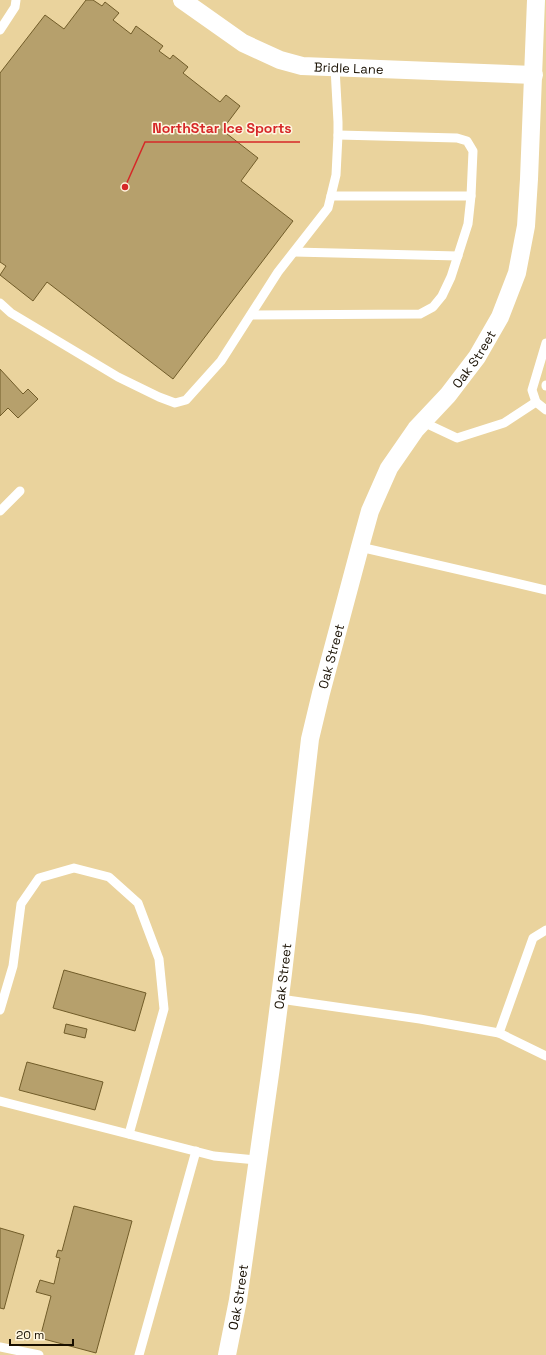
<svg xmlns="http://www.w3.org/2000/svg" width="546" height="1355" viewBox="0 0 546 1355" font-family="'Space Grotesk',sans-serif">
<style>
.building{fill:#b6a06c;stroke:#715c29}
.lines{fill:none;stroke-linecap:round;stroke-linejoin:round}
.lane{stroke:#fff;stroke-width:9}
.street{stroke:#fff;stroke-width:18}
.labels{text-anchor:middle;stroke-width:3;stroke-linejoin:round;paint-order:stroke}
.street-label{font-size:13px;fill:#180f00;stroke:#fff6e0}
.leader{fill:none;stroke:#d62828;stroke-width:1.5}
.callout-dot{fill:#d62828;stroke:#fff6e0;stroke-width:1.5}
.callout-label{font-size:14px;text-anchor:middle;font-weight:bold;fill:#d62828;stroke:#fff6e0;stroke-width:3;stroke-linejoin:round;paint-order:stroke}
</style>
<rect width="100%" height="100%" fill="#ead39d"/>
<g class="building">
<polygon points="86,0 93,0 102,6 105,2 119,13 113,20 131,34 136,26 163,46 159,51 170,59 173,55 188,67 183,73 220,102 226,95 240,106 222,130 258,158 241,181 293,221 173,379 47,282 33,301 0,275 6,266 0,262 0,73 45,15 64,29"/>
<polygon points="0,369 23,394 28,389 38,399 18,418 8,408 0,416"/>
<polygon points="64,970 146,993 135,1031 53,1008"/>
<polygon points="66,1024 87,1029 85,1038 64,1033"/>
<polygon points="27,1062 103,1082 95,1110 19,1090"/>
<polygon points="74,1206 132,1221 96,1353 40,1338 51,1296 36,1292 40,1280 54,1284 60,1258 56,1257 58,1250 62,1251"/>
<polygon points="0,1228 24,1235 4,1309 0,1308"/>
</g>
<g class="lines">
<g class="lane">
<polyline points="0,30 15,7 16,0"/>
<polyline points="331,196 471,196"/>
<polyline points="294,252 458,256"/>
<polyline points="0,303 11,313 118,377 159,397 175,403 186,400 221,361 278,272 328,208 336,175 338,135 338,122 335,68"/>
<polyline points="251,315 420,314 433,307 442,296 451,277 468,224 471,196 473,151 467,141 457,138 338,135"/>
<polyline points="546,343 532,390 536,402 546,410"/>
<polyline points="546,385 546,386"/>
<polyline points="423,422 457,438 504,423 536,402"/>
<polyline points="0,511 20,491"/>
<polyline points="360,547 546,590"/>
<polyline points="546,930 533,938 499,1033 546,1056"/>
<polyline points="280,999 420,1019 499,1033"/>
<polyline points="0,1010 13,966 21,904 39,878 74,868 109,877 138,903 159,959 164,1009 129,1134"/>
<polyline points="0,1101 214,1156 257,1160"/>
<polyline points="0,1347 39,1355"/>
<polyline points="139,1355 196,1151"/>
</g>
<g class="street">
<path id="s1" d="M182,0L243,43L280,60L302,66L534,75"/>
<path id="s2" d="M227,1355L238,1300L271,1067L283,973L310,739L321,693L360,547L370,511L389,468L416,429L448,395L477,357L500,317L517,273L526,226L529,179L536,0"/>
</g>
</g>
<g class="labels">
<g class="street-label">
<text dy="5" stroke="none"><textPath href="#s1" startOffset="185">Bridle Lane</textPath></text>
<text dy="5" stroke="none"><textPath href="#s2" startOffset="1043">Oak Street</textPath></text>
<text dy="5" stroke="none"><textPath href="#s2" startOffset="707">Oak Street</textPath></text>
<text dy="5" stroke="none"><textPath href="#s2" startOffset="383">Oak Street</textPath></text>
<text dy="5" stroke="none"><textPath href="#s2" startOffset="59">Oak Street</textPath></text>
</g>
</g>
<path class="leader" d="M125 187L145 142H300"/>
<circle class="callout-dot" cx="125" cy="187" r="4"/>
<g class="callout-label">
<text x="222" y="133">NorthStar Ice Sports</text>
</g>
<path d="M10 1339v6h63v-6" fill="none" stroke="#180f00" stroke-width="2"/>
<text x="16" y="1339" font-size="12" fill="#180f00" stroke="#fff6e0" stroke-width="3" paint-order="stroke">20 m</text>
</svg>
